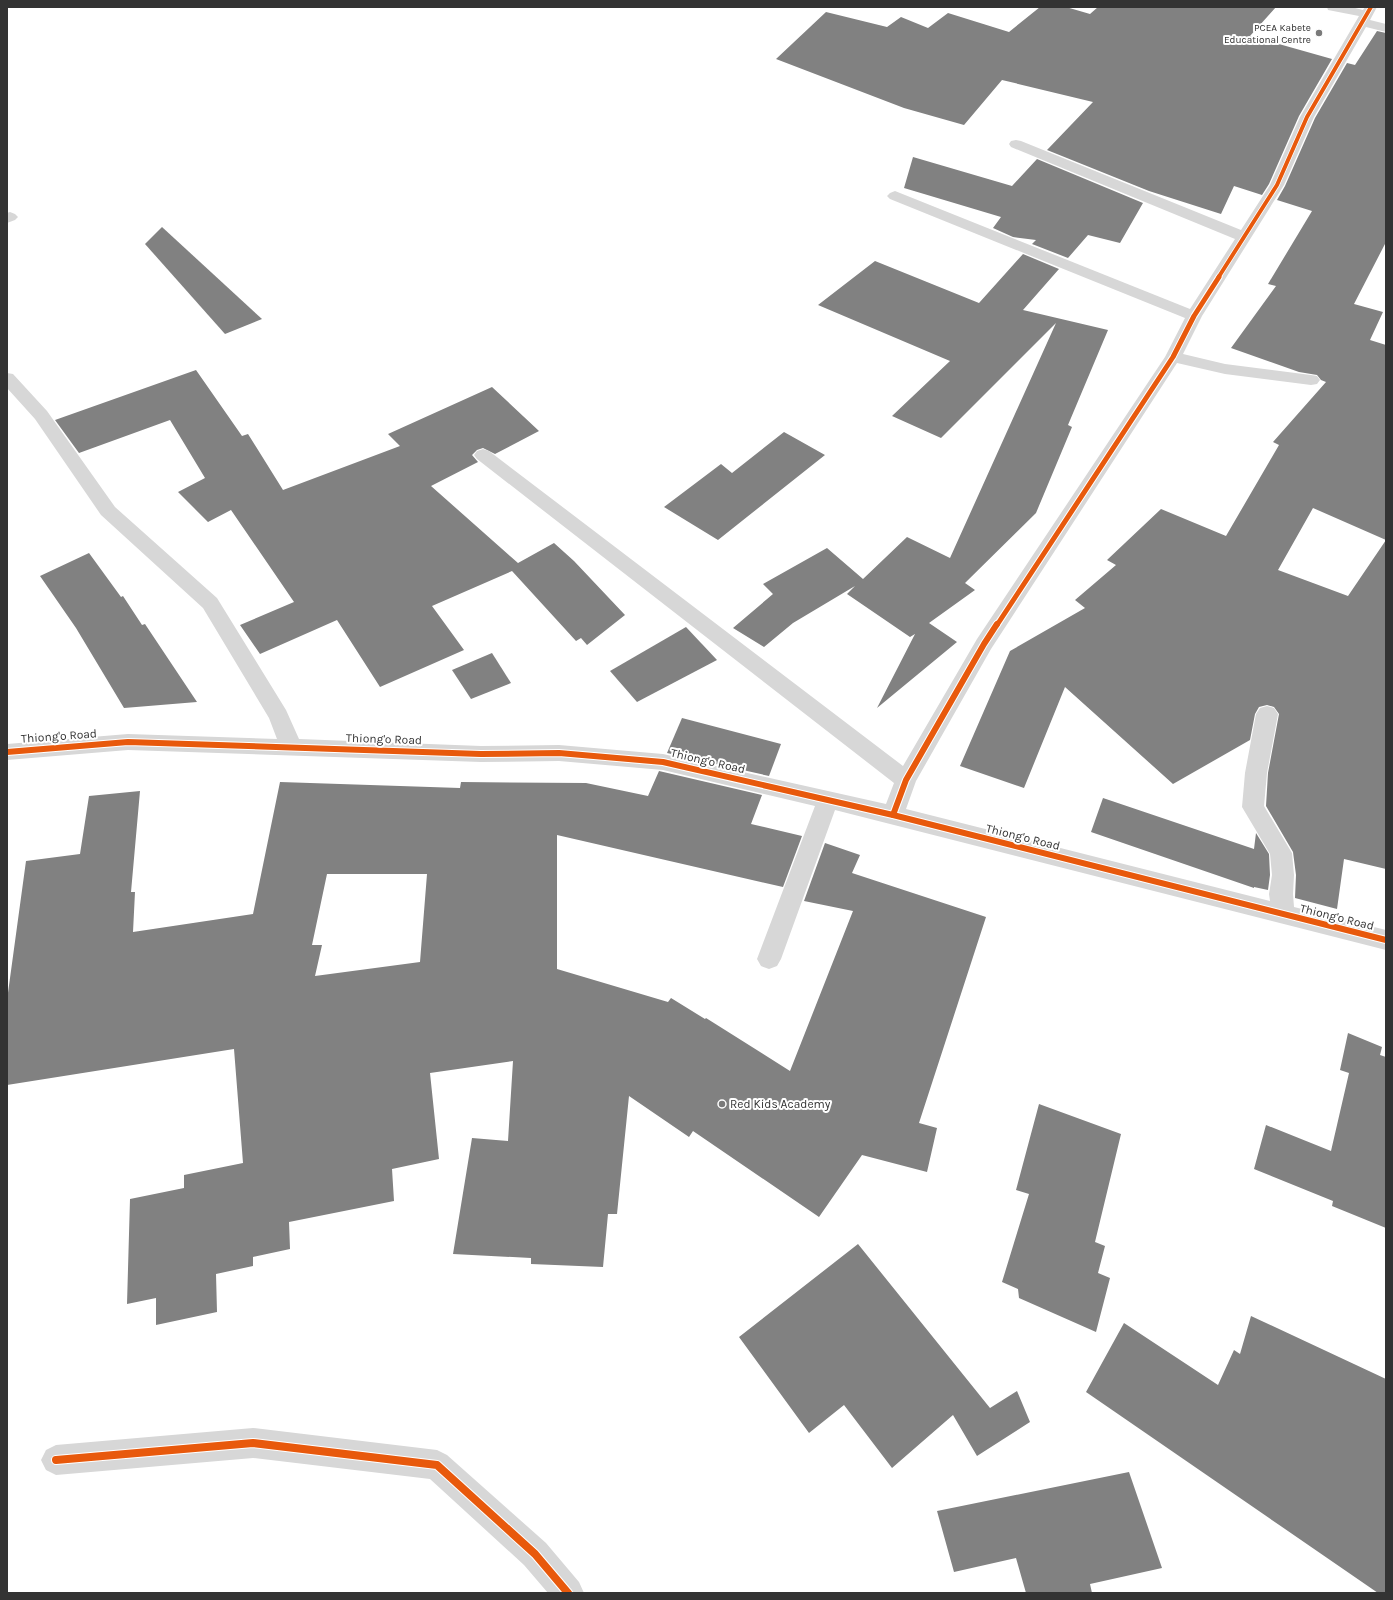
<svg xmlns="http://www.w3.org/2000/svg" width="1393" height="1600" viewBox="0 0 1393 1600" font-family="Karla,sans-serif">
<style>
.building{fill:#818181;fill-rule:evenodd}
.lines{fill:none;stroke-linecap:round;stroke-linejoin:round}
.minor{fill:#d7d7d7;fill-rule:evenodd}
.cycleway-far3-casing{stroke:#fff;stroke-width:5.5}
.cycleway-far2-casing{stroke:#fff;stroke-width:7}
.cycleway-far1-casing{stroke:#fff;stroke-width:8}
.cycleway-casing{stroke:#fff;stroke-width:10}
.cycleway-far3{stroke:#e8590c;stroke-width:4}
.cycleway-far2{stroke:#e8590c;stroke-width:5}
.cycleway-far1{stroke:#e8590c;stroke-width:6}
.cycleway{stroke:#e8590c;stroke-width:8}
.poi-dot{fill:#7a7a7a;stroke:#fff;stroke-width:1.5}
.labels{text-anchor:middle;stroke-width:4;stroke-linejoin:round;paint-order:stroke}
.far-poi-label{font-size:10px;fill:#333;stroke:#fff;text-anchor:end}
.street-label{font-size:12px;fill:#333;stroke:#fff}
.poi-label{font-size:12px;fill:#333;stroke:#fff;text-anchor:start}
</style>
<rect width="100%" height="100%" fill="#fff"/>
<g class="building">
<polygon points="1040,7 1066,7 1090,14 1098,7 1276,7 1250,36 1332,59 1299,116 1269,184 1262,195 1234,186 1221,214 1149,191 1047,150 1093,102 1002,80 964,125 904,108 776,59 826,12 887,27 901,17 928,28 948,13 1009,32"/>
<polygon points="1377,31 1386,33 1386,242 1354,304 1383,312 1370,340 1386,345 1386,540 1313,508 1278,570 1348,596 1386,540 1386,869 1344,859 1337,909 1295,898 1296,875 1293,852 1266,806 1268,773 1279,714 1274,707 1267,705 1259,707 1255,714 1250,740 1173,784 1065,687 1024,788 960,766 1010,651 1085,608 1075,600 1116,565 1107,560 1161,509 1226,536 1279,445 1273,442 1326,382 1321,380 1317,375 1299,372 1231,348 1276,286 1268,284 1312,211 1277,200 1285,186 1315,118 1347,63 1355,65"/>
<polygon points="913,157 1012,186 1037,159 1143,203 1120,243 1088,235 1068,258 1032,244 1036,240 1013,237 993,228 1001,217 904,188"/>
<polygon points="162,227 262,319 225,334 145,244"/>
<polygon points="1023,254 1059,269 1023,310 1108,330 1068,425 1072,427 1036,513 965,583 975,590 929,623 957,642 877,708 915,634 910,637 847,594 855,586 793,623 764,647 733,628 773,594 763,584 827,548 863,579 907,537 950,558 1056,323 941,438 892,416 950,361 818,305 875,261 979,303"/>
<polygon points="196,370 242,436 248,434 283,490 400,446 388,434 492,387 539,431 495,454 483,448 477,450 472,455 478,462 431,486 518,563 554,543 574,561 625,615 587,645 581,638 576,641 512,571 432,606 464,650 380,687 337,620 260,654 240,625 294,602 231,510 208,522 178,492 205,478 170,420 79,453 55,420"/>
<polygon points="784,432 825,455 718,540 664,507 721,464 732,473"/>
<polygon points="89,553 121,597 123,596 142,625 145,624 197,702 124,708 76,628 40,576"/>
<polygon points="686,627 717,660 637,702 610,671"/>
<polygon points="492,653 511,683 471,699 452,670"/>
<polygon points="682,718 781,744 769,776 667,753"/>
<path d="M659,771L762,795L751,824L802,836L783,887L557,835V969L668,1002L671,998L705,1019L706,1018L790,1071L853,911L804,901L825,843L860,855L852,873L986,917L919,1123L937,1128L927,1172L862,1155L819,1217L693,1131L689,1137L629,1096L617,1214H608L603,1267L531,1264V1258L453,1254L472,1138L508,1141L513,1061L430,1073L439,1159L392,1169L394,1201L289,1222L290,1249L253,1257V1266L216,1274L217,1312L156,1325V1298L127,1304L130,1199L184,1188V1175L243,1163L234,1049L7,1085V1000L26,861L80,854L89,796L140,791L131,892H135L133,932L253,914L280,782L460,788L461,782L586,783L648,796ZM327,874H427L420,962L315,976L322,945H312Z"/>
<polygon points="1103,798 1254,849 1256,833 1269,854 1270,875 1268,890 1254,887 1254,888 1091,832"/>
<polygon points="1348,1033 1382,1047 1380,1055 1386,1057 1386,1228 1332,1206 1333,1201 1254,1169 1266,1125 1331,1151 1349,1073 1340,1070"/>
<polygon points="1039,1104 1121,1134 1095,1242 1105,1246 1098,1273 1110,1278 1096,1332 1019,1298 1018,1289 1002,1282 1029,1194 1016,1190"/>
<polygon points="858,1244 990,1408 1017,1391 1030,1422 977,1456 953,1415 892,1468 844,1405 809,1433 739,1337"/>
<polygon points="1251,1316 1386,1379 1386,1593 1378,1593 1086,1392 1124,1323 1218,1385 1234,1350 1240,1354"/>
<polygon points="1129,1472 1162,1568 1090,1584 1092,1593 1026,1593 1016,1558 954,1572 937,1511"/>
</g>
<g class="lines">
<g class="minor">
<polygon points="1327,7 1351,7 1363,10 1365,7 1377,7 1370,20 1386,24 1386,32 1366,27 1314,117 1284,185 1202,316 1183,354 1225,364 1311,375 1317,376 1320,380 1317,384 1311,385 1225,374 1177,363 991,649 916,781 906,809 1270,901 1269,894 1272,875 1270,854 1242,807 1245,773 1256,714 1260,708 1267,706 1274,708 1278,714 1267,773 1264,806 1292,853 1294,875 1293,894 1294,907 1386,930 1386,950 835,810 781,959 777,966 769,969 761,966 757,959 815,806 663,770 559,761 481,762 128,750 7,760 7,744 128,734 277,739 269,718 203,608 101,515 35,419 7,388 7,373 13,374 47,411 115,507 217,598 286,710 299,739 481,746 559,745 663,754 886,804 894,783 477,459 474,455 477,451 483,449 489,451 903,766 977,639 1165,357 1185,318 890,199 887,196 890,193 895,191 1190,309 1235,239 1011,147 1009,144 1011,141 1016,140 1021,141 1241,230 1270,185 1300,117 1359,16 1328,10"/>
<polygon points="10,212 15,214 18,217 15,220 7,223 7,213"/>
<polygon points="253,1428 437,1450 447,1455 546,1543 579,1582 584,1593 548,1593 524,1565 430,1479 253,1458 56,1475 46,1470 41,1460 46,1450 56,1445"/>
</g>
<defs>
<polyline id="cycleway-far3" points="1218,278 1277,185 1307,117 1371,7"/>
<polyline id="cycleway-far2" points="997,625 1173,357 1194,316 1219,277"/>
<g id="cycleway-far1">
<polyline points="7,752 128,742 481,754 559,753 663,762 893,815 1386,940"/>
<polyline points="893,815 906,780 984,644 997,624"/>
</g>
<polyline id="cycleway" points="56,1460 253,1443 437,1465 535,1554 568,1593"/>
</defs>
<use href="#cycleway-far3" class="cycleway-far3-casing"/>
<use href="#cycleway-far2" class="cycleway-far2-casing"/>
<use href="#cycleway-far1" class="cycleway-far1-casing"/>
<use href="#cycleway" class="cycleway-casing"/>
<use href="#cycleway-far3" class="cycleway-far3"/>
<use href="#cycleway-far2" class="cycleway-far2"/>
<use href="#cycleway-far1" class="cycleway-far1"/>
<use href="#cycleway" class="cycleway"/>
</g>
<g class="poi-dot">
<circle cx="1319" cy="33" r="4"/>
<circle cx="722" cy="1104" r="4"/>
</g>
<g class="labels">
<g class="far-poi-label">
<text x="1311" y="31">PCEA Kabete<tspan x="1311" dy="12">Educational Centre</tspan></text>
</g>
<g class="street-label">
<text transform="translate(59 736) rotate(-4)" y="4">Thiong'o Road</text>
<text transform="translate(384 739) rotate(2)" y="4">Thiong'o Road</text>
<text transform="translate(708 761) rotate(13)" y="4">Thiong'o Road</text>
<text transform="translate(1023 837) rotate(14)" y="4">Thiong'o Road</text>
<text transform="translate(1337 917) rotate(14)" y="4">Thiong'o Road</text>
</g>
<g class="poi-label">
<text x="730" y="1108">Red Kids Academy</text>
</g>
</g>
<rect width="1393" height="1600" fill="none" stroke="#333333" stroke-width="16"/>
</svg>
